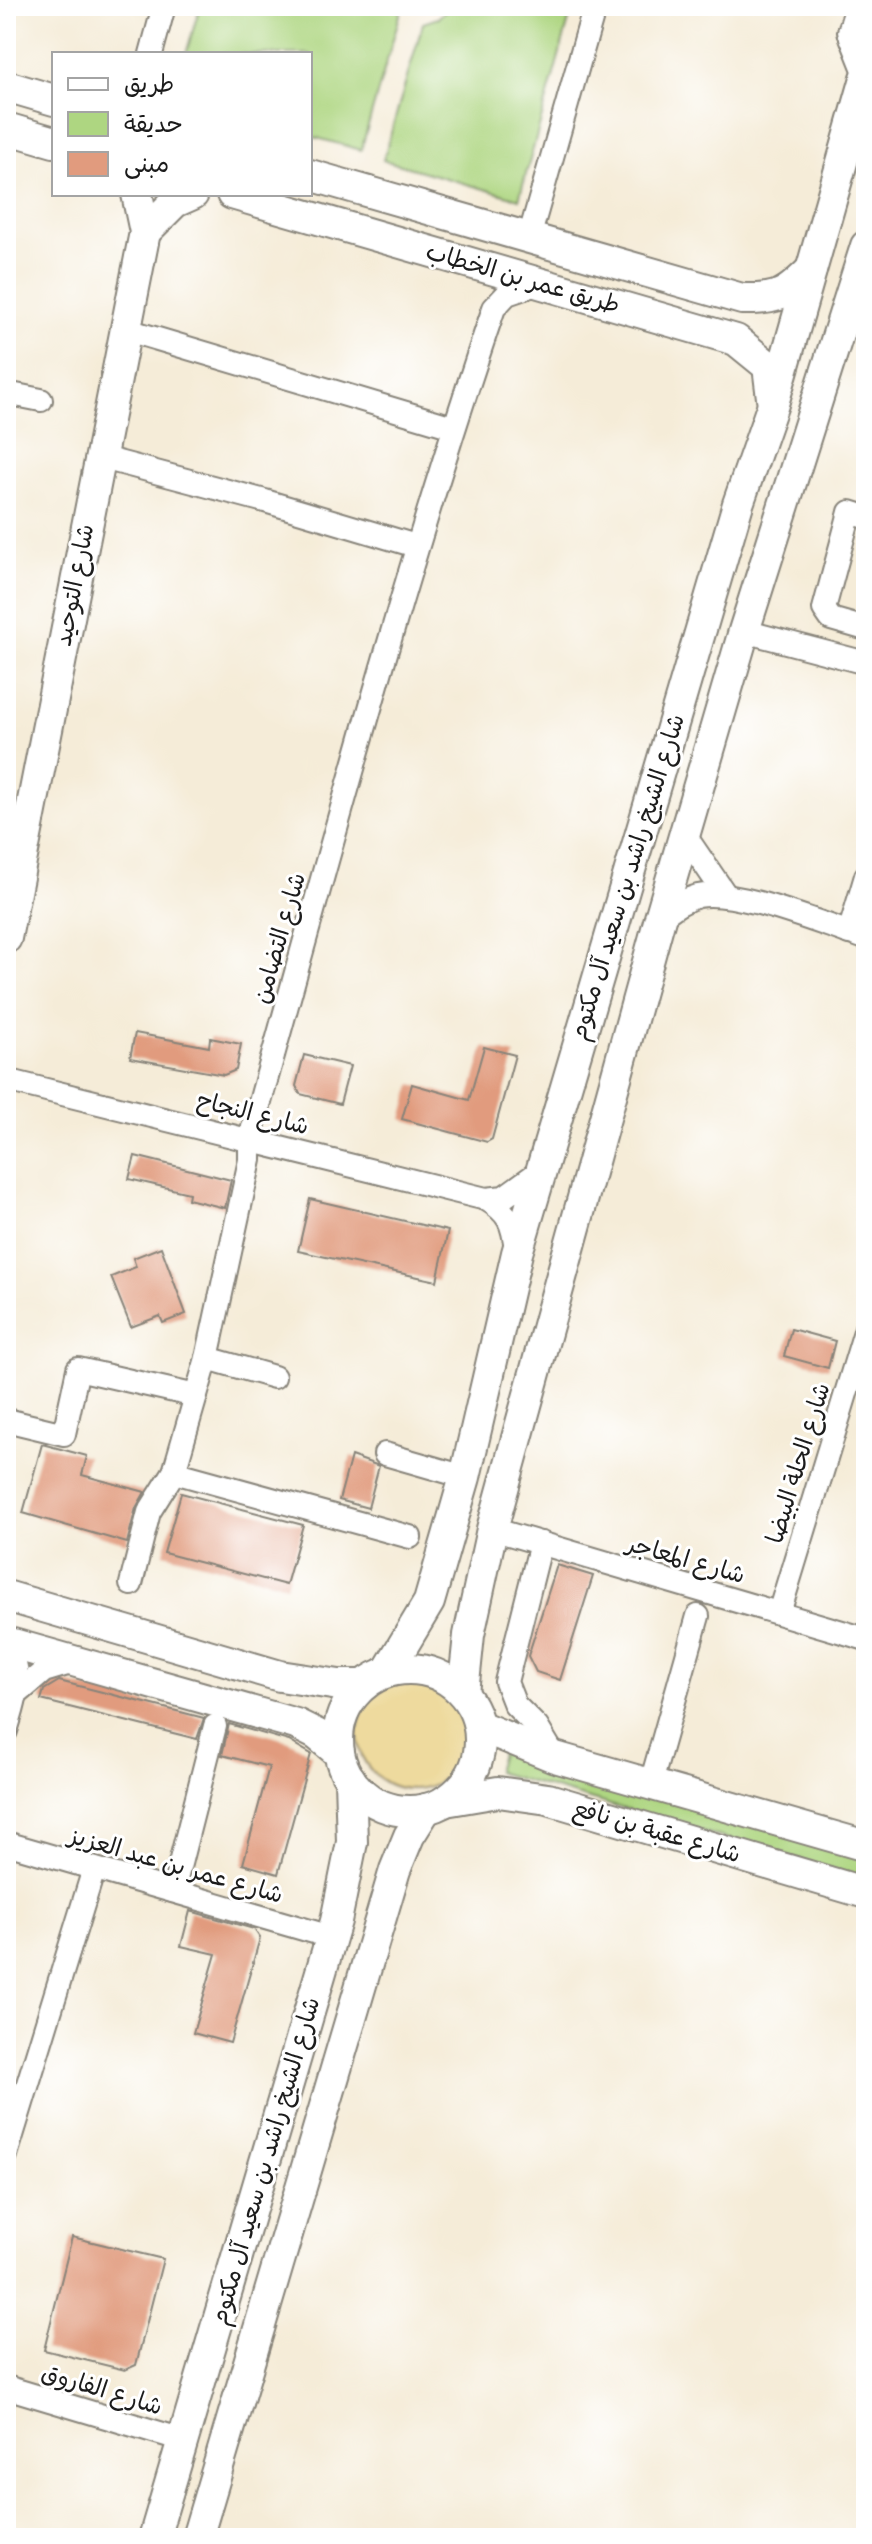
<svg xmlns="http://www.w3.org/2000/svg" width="872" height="2544" viewBox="0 0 872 2544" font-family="'Gochi Hand','Playpen Sans Arabic',sans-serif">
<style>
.green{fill:#aed681;stroke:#65794e;stroke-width:2}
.sand{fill:#eeda9e;stroke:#857b5d;stroke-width:2}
.building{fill:#e19b7e}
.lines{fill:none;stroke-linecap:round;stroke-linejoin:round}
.street-casing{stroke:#88847a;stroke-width:26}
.secondary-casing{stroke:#88847a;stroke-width:34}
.street{stroke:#fff;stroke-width:22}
.secondary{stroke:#fff;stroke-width:30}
.labels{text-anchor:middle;stroke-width:6;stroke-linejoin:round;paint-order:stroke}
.street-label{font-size:24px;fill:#1c1c1c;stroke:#fff}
</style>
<rect width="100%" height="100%" fill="#fff"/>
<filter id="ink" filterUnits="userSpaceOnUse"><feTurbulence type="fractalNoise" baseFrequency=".0125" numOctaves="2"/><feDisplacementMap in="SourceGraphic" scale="16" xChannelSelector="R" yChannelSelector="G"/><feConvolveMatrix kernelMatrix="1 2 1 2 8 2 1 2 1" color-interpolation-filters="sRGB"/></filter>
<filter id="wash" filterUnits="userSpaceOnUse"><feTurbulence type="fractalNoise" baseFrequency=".006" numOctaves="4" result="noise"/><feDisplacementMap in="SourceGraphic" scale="32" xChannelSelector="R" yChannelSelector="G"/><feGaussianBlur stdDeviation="1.8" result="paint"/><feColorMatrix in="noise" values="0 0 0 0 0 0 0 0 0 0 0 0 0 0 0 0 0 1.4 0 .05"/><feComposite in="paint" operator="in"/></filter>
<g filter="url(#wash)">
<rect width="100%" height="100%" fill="#f5ecd8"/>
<g class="green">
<polygon points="200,6 402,8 361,150 310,136 310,54 186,54"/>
<polygon points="450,6 573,6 519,199 383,160 423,23 438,18"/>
<polygon points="503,1746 866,1858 866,1879 496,1772"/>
</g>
<circle class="sand" cx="412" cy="1735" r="54"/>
<g id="blocks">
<g class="building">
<polygon points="135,1033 209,1047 210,1038 241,1044 236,1070 224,1075 130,1058"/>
<polygon points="484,1047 515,1055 492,1139 487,1142 402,1119 412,1084 469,1100"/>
<polygon points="304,1055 350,1066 340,1104 300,1094 296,1086"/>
<polygon points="135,1156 231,1180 225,1208 188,1199 189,1193 129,1179"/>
<polygon points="310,1199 448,1231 437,1281 298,1251"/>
<polygon points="161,1247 186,1314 163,1323 160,1316 131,1327 111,1277 136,1267 133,1258"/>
<polygon points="791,1329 835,1341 828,1368 784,1356"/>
<polygon points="42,1444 87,1456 82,1475 145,1492 136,1508 127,1543 23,1513"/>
<polygon points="351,1456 379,1466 368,1508 339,1500"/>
<polygon points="181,1493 303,1525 286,1585 164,1553"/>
<polygon points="557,1565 593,1576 560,1680 536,1672 528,1656"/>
<polygon points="59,1681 204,1718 197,1739 41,1700 44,1690"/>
<polygon points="229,1724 289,1741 311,1754 278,1874 243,1864 269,1767 222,1755"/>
<polygon points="190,1911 254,1929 260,1938 230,2043 193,2033 216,1954 181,1946"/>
<polygon points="72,2237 163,2259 136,2365 125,2370 44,2350"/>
</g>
</g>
</g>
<g filter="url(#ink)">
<use href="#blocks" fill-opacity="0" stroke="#88847a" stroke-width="2"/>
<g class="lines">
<defs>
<g id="street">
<polyline points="857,6 849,32 866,75"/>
<polyline points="151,54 164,6"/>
<polyline points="529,238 595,6"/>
<polyline points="124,329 453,427"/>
<polyline points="6,393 41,400"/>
<polyline points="99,457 265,501 416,546"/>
<polyline points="866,517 850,512 824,609 831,619 866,629"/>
<polyline points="744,631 866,663"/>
<polyline points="684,834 725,894"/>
<path d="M660,918C672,909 683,900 698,896C737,888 825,926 866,938"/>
<polyline points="849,933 866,876"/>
<path d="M6,1080L486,1199C509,1213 513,1223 516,1250"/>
<polyline points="486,1199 504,1197 540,1171"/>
<polyline points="207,1358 274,1377"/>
<polyline points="6,1420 64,1434 78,1369 196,1396"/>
<polyline points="385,1454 465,1477"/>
<polyline points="174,1472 410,1537"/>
<polyline points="492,1529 866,1639"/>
<polyline points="541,1543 506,1682 515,1705 537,1727 555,1757"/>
<path d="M131,1584L149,1512L174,1472L207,1358L250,1160V1138C328,860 401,581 494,308L507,294L539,283"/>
<polyline points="779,1613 866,1328"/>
<path d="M6,1649C27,1673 14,1704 6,1731"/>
<polyline points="17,1694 44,1671 74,1662"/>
<polyline points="651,1783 698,1616"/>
<polyline points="6,1843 331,1937"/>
<polyline points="173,1891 215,1726"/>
<polyline points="6,2155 94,1869"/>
<polyline points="6,2387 183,2440"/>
</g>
<g id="secondary">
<polyline points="6,86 54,100"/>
<polyline points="6,128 54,142"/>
<path d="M310,175L742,299C778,300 786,295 811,270"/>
<polyline points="232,194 736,340 768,366 772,398"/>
<polyline points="145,232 175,202 193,194"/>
<polyline points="6,938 145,232 137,194"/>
<polyline points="6,1596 280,1676 339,1685 364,1685"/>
<polyline points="6,1642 296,1724 316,1734 339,1753"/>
<circle cx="409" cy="1740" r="71"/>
<polyline points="387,1672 429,1602 465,1477 517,1253 738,504 773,404 866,78"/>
<polyline points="463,1693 469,1635 492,1529 660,918 744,631 866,246"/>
<polyline points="479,1726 555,1757 866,1846"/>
<polyline points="445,1801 498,1792 548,1799 866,1893"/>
<polyline points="154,2538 336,1921 352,1842 350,1779"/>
<polyline points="197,2538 395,1870 409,1836 426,1809"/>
</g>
</defs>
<use href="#street" class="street-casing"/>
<use href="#secondary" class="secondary-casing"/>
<use href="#street" class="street"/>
<use href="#secondary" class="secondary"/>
</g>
</g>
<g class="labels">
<g class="street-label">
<text transform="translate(523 278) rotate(16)" y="8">طريق عمر بن الخطاب</text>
<text transform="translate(74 585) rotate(-79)" y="8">شارع التوحيد</text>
<text transform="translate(627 877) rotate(-73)" y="8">شارع الشيخ راشد بن سعيد آل مكتوم</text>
<text transform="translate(279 938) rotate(-74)" y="8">شارع التضامن</text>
<text transform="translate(253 1113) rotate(14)" y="8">شارع النجاح</text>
<text transform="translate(798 1463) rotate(-73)" y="8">شارع الحلة البيضا</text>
<text transform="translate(686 1559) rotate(16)" y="8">شارع المعاجر</text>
<text transform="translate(657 1831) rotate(16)" y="8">شارع عقبة بن نافع</text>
<text transform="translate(176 1865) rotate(16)" y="8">شارع عمر بن عبد العزيز</text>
<text transform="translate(265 2161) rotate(-74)" y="8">شارع الشيخ راشد بن سعيد آل مكتوم</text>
<text transform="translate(102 2389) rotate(17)" y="8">شارع الفاروق</text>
</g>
</g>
<rect width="872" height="2544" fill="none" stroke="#fff" stroke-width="32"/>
<rect x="52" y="52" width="260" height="144" fill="#ffffff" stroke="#a4a4a4" stroke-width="2"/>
<rect x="68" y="78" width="40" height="12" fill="#ffffff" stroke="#a4a4a4" stroke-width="2"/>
<text x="124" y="92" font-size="24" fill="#1c1c1c">طريق</text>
<rect x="68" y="112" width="40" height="24" fill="#aed681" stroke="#a4a4a4" stroke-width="2"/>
<text x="124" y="132" font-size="24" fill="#1c1c1c">حديقة</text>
<rect x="68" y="152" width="40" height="24" fill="#e19b7e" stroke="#a4a4a4" stroke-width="2"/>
<text x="124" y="172" font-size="24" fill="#1c1c1c">مبنى</text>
</svg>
